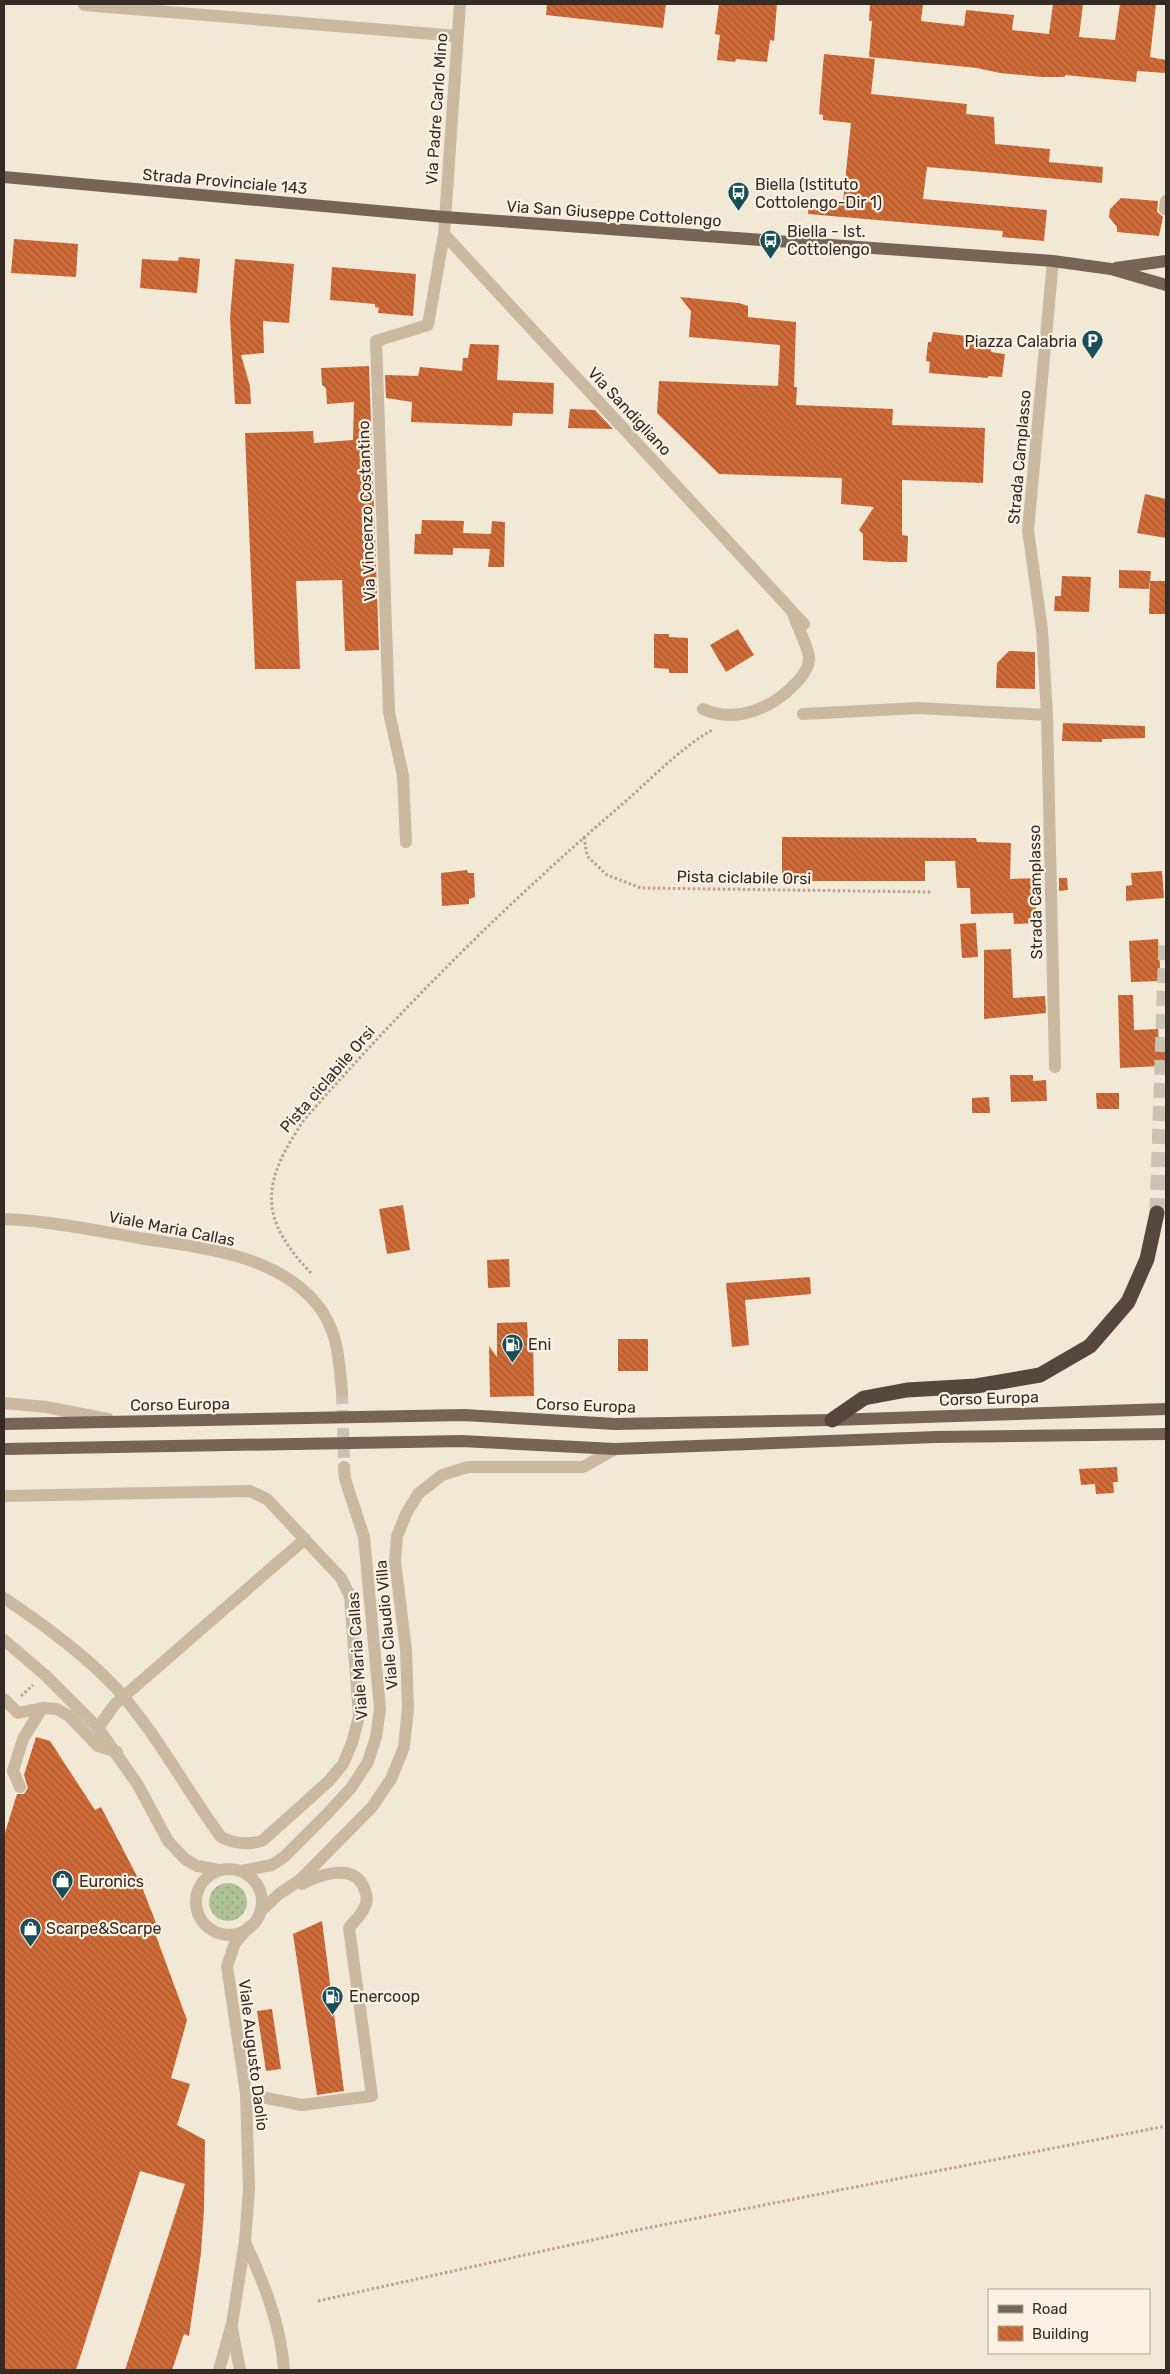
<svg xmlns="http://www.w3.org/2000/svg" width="1170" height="2374" viewBox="0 0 1170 2374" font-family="Rubik,sans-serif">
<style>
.grass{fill:url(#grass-dots)}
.building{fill:url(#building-back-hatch)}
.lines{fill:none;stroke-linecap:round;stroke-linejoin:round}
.minor-tunnel{stroke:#ccc2b3;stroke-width:12;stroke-dasharray:12 6;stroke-linecap:butt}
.highway-tunnel{stroke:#ccc2b3;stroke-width:15;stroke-dasharray:15 8;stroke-linecap:butt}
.path{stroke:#b7a28c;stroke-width:3;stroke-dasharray:2.5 2.5;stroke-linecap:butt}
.minor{stroke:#cbb8a1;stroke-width:12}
.major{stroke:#786454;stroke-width:12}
.highway{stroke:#56463b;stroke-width:15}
.labels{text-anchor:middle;stroke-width:4.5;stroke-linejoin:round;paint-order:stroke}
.street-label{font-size:16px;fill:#352b25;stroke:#faf1e2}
.poi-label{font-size:16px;fill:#352b25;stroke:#faf1e2;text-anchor:start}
</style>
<defs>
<pattern id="grass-dots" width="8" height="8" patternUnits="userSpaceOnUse" patternTransform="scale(1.25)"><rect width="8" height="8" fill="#afc295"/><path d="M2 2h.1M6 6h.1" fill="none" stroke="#8f9e79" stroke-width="1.8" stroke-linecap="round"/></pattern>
<pattern id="building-back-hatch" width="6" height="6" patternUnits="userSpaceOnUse" patternTransform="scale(1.25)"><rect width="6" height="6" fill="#cf6b38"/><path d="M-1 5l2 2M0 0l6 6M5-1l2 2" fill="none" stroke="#a9582f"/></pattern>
</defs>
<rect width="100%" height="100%" fill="#f2e8d6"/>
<circle class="grass" cx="228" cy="1902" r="19"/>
<g class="building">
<polygon points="547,4 666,4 663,28 546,15"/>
<polygon points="719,4 777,4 774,41 770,40 767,62 736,59 735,62 717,60 720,35 715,34"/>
<polygon points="870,4 923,4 921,21 964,26 966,10 1014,15 1012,30 1049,34 1053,4 1083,4 1079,37 1115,40 1120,4 1156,4 1150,57 1166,60 1166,73 1137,71 1136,82 1065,75 1065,77 1042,77 1000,73 977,68 869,57 872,21 869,21"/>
<polygon points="824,54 875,59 871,94 967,104 966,114 994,117 995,144 1050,149 1049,162 1103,167 1102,183 927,167 923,199 1047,210 1044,241 1002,237 1003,231 808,214 809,199 843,202 851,123 823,120 823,115 819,114"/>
<polygon points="1121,198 1158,201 1157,212 1163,217 1159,236 1117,232 1117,227 1109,217 1110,209"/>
<polygon points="14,239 78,244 76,277 11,273"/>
<polygon points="179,257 200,259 197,293 140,288 142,259 178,261"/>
<polygon points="235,259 294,264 289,323 263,321 264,353 241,355 250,386 251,404 235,404 230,318"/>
<polygon points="332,267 416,274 413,316 378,313 379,308 375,307 375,304 330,300"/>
<polygon points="680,297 739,303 748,306 748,317 796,322 794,387 797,387 796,405 893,409 892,425 985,428 983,483 902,480 902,535 908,536 907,562 890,562 863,560 863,534 859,530 874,507 841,504 842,478 719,474 657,413 659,381 778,386 780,345 689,337 691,311"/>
<polygon points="933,332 991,339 991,352 1005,354 1002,377 988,376 988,378 929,373 930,362 926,361 928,342 931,342"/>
<polygon points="470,344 499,345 497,380 554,383 553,414 513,413 512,426 411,422 412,402 386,398 385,375 418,376 420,367 462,371 463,358 468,358"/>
<polygon points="369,366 379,650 345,651 342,580 296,581 300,669 255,669 245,433 313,431 314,443 353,440 354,402 327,404 326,388 322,385 321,368"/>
<polygon points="570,409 595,410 613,429 568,428"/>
<polygon points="1145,494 1166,499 1166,538 1137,533"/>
<polygon points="422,520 464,521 463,533 491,534 492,521 505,522 504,567 488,567 490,549 453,548 453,555 414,554 415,534 421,534"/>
<polygon points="1119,570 1151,571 1149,589 1119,588"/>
<polygon points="1062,576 1091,577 1089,612 1054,611 1055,596 1061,596"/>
<polygon points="1150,581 1166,581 1166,614 1149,614"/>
<polygon points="738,629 754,655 726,672 710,645"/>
<polygon points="654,634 669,634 669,637 688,638 688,673 669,673 669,669 654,668"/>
<polygon points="1009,651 1035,652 1035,689 996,688 997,663"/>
<polygon points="1063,723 1145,726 1145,738 1102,739 1102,742 1062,741"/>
<polygon points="782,837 976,838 977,842 1011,843 1010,879 1043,878 1043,892 1036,893 1036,923 1014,924 1013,913 971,914 970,888 957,888 955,861 925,861 925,881 782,881"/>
<polygon points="467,870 468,873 474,873 475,897 469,899 469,904 442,906 441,873"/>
<polygon points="1162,871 1164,898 1126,901 1126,886 1132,885 1131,873"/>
<polygon points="1059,878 1067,878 1068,890 1059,891"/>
<polygon points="976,923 978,957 962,958 960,924"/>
<polygon points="1158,939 1161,981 1131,982 1129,941"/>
<polygon points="1011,949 1013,998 1045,996 1046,1013 984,1019 984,950"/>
<polygon points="1118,995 1133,995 1134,1030 1158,1029 1159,1042 1166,1042 1166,1062 1160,1063 1160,1066 1120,1068"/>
<polygon points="1010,1075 1033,1075 1033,1081 1046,1080 1047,1101 1011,1102"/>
<polygon points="1096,1093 1119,1093 1119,1109 1097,1109"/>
<polygon points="989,1097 990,1113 972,1113 972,1098"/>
<polygon points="403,1205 410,1250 387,1254 379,1209"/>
<polygon points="509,1259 510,1287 488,1288 487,1260"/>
<polygon points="810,1277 811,1294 745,1300 749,1345 732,1347 726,1283"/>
<polygon points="527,1322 528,1340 533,1340 534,1396 490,1397 489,1346 497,1357 497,1323"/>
<rect x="618" y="1339" width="30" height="32"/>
<polygon points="1117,1467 1118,1482 1113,1482 1114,1493 1096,1494 1095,1484 1081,1485 1079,1469"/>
<polygon points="36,1737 50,1741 95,1810 101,1807 140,1882 156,1923 152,1925 187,2020 171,2078 190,2084 177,2125 205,2140 204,2209 201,2253 189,2336 184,2334 172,2370 125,2370 185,2184 140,2171 76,2370 4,2370 4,1836 17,1794 24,1794 28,1788 24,1775"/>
<polygon points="322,1921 344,2091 317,2095 293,1934"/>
<polygon points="272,2009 281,2069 266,2071 257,2011"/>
</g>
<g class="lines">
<polyline class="minor-tunnel" points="342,1392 344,1467"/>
<polyline class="highway-tunnel" points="1157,1213 1166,940"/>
<g class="path">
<polyline points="584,837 587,856 607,875 641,888 931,892"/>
<path d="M311,1273C257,1217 262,1182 304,1120C401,1009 506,904 618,808C646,784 682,746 714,729"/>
<polyline points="21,1696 33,1685"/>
<polyline points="318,2301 642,2229 1166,2126"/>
</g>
<g class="minor">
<polyline points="84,4 84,5 457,36"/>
<polyline points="1165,209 1166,201"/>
<polyline points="444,234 804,624"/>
<polyline points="1053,261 1028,530 1042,630 1047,715 1055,1067"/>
<path d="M703,709C736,724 773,708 796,683C802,677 808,668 809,660C810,650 796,625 793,613"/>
<polyline points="803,714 918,708 1047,715"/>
<polyline points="406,842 403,776 389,712 376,341 428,325 444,234 460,4"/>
<path d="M4,1219C49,1221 94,1230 139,1238C199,1248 274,1253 316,1303C338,1329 339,1360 342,1392"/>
<polyline points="4,1403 46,1407 108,1419"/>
<path d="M4,1496L250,1491L267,1499L341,1578L350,1596L359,1716L352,1743L343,1764L329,1781L262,1841C247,1845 234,1844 221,1837C185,1788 157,1734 116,1688C83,1653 43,1624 4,1598"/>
<polyline points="4,1640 45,1675 98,1728 138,1785 168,1841 185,1859 197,1866 219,1870"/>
<polyline points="4,1699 18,1713 42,1708 57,1709 69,1716 98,1746 117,1752"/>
<polyline points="98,1728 115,1704 305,1539"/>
<polyline points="20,1787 13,1771 23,1739 42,1708"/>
<circle cx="229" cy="1902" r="33"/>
<polyline points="241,1871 272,1865 284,1857 327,1814 351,1788 368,1762 376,1737 380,1709 364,1537 345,1479 344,1467"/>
<polyline points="261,1911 279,1894 300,1880 372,1807 391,1779 404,1747 408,1708 406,1650 395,1561 397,1536 406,1514 418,1494 442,1475 468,1467 583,1467 615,1449"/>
<path d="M246,2094L302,2105L372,2096L349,1928C354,1921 362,1915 365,1906C368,1900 367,1894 364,1888C354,1862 319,1875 302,1884"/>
<path d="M245,2242C264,2283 281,2325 284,2370"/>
<polyline points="232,2329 240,2370"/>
<polyline points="219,2370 232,2324 245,2241 249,2188 246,2094 227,1966 235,1943 249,1927"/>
</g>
<g class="major">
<polyline points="4,177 444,217 1053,261 1111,269 1166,285"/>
<polyline points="1116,268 1166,261"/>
<polyline points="4,1424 464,1415 615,1424 832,1420 1166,1409"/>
<polyline points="4,1449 462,1441 615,1449 936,1437 1166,1434"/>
</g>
<polyline class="highway" points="832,1420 864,1398 907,1390 976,1386 1040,1375 1090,1346 1128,1302 1147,1259 1157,1213"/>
</g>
<defs>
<symbol id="bus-pin" viewBox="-11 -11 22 30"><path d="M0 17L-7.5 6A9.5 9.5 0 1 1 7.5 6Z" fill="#184e59" stroke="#faf1e2"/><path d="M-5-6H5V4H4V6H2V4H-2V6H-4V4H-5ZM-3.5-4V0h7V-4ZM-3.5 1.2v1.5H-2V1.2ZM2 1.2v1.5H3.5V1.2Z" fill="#fff"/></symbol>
<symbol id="parking-pin" viewBox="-11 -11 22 30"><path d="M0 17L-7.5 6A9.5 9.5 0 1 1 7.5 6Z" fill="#184e59" stroke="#faf1e2"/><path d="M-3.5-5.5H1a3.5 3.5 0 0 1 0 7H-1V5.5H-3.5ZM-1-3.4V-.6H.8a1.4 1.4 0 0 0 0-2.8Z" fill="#fff"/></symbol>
<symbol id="fuel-pin" viewBox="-11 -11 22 30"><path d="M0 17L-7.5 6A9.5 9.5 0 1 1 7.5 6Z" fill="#184e59" stroke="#faf1e2"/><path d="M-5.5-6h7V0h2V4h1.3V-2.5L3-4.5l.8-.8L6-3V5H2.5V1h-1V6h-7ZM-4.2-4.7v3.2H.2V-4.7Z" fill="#fff"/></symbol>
<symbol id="shop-pin" viewBox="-11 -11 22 30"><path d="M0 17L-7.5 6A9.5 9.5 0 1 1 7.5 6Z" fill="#184e59" stroke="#faf1e2"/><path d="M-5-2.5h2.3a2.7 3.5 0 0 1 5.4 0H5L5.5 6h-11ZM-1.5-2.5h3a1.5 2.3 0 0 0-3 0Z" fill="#fff"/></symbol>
</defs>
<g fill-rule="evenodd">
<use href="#bus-pin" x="726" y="180" width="25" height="34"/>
<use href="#bus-pin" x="758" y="228" width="25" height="34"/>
<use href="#parking-pin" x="1080" y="328" width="25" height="34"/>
<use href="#fuel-pin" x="500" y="1332" width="25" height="34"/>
<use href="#shop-pin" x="50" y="1868" width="25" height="34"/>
<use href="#shop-pin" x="18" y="1916" width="25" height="34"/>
<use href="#fuel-pin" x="320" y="1984" width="25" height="34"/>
</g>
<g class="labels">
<g class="street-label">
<text transform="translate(436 109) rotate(-86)" y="6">Via Padre Carlo Mino</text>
<text transform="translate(225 181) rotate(5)" y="6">Strada Provinciale 143</text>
<text transform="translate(614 213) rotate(4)" y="6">Via San Giuseppe Cottolengo</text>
<text transform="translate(630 411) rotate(47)" y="6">Via Sandigliano</text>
<text transform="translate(1019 457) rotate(-85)" y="6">Strada Camplasso</text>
<text transform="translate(366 511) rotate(-92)" y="6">Via Vincenzo Costantino</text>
<text transform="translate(744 877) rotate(1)" y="6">Pista ciclabile Orsi</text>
<text transform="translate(1035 892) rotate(-91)" y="6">Strada Camplasso</text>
<text transform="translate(327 1079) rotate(-49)" y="6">Pista ciclabile Orsi</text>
<text transform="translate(172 1228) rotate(11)" y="6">Viale Maria Callas</text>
<text transform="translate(989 1398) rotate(-2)" y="6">Corso Europa</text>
<text transform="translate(180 1404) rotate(-1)" y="6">Corso Europa</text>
<text transform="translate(586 1405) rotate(2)" y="6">Corso Europa</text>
<text transform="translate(386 1625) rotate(-95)" y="6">Viale Claudio Villa</text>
<text transform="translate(357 1656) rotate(-94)" y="6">Viale Maria Callas</text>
<text transform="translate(254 2055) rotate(83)" y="6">Viale Augusto Daolio</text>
</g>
<g class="poi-label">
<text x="755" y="190">Biella (Istituto<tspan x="755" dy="18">Cottolengo-Dir 1)</tspan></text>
<text x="787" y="237">Biella - Ist.<tspan x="787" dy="18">Cottolengo</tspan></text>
<text x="1077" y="347" text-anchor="end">Piazza Calabria</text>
<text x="528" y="1350">Eni</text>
<text x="79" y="1887">Euronics</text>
<text x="46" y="1934">Scarpe&amp;Scarpe</text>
<text x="349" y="2002">Enercoop</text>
</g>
</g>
<rect width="1170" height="2374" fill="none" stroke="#352b25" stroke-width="10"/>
<rect x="988" y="2289" width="162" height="65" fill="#faf1e2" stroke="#aba296"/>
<rect x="998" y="2305" width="25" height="8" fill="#786454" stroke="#aba296"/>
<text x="1032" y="2314" font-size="15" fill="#352b25">Road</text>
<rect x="998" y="2326" width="25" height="15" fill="url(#building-back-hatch)" stroke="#aba296"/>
<text x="1032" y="2339" font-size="15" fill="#352b25">Building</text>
</svg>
